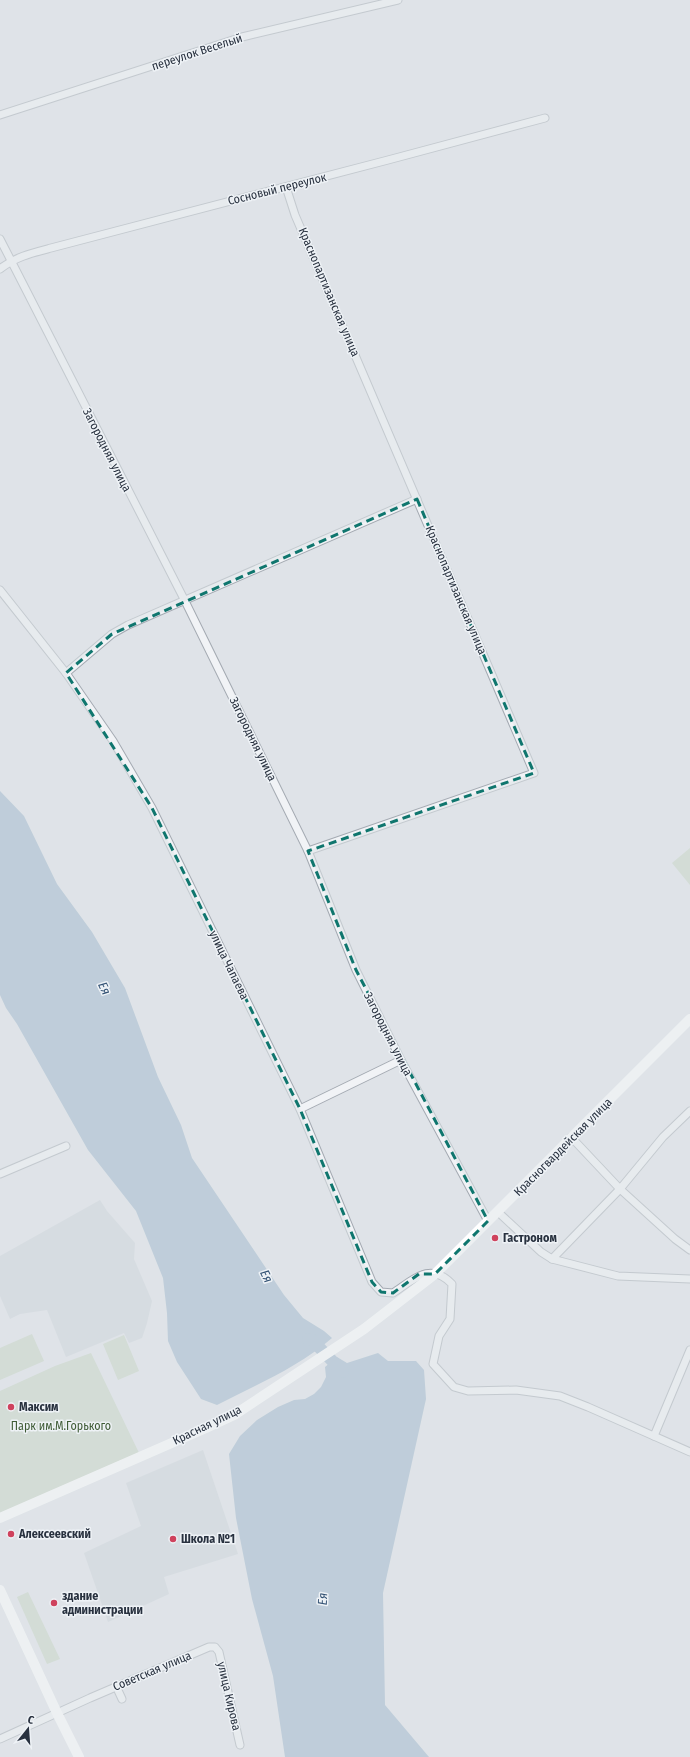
<svg xmlns="http://www.w3.org/2000/svg" width="690" height="1757" viewBox="0 0 690 1757" font-family="'Fira Sans Condensed',sans-serif">
<style>
.built{fill:#cdd2da}
.green{fill:#c5d2c0}
.water{fill:#99b2c9}
.lines{fill:none;stroke-linecap:round;stroke-linejoin:round}
.river{stroke:#99b2c9;stroke-width:12}
.street-casing{stroke:#a4aab2;stroke-width:9}
.street{stroke:#f1f3f6;stroke-width:7}
.secondary{stroke:#fff;stroke-width:10}
.marked{fill:none;stroke:#0f766e;stroke-width:3;stroke-dasharray:8 5;stroke-linejoin:round}
.poi-dot{fill:#cf425d;stroke:#eef2f6;stroke-width:1.5}
.labels{text-anchor:middle;stroke-width:3;stroke-linejoin:round;paint-order:stroke}
.street-label{font-size:12px;fill:#28313f;stroke:#eef2f6}
.poi-label{font-size:12px;font-weight:bold;fill:#28313f;stroke:#eef2f6;text-anchor:start}
.park-label{font-size:12px;fill:#3e5b35;stroke:#eef2f6}
.water-label{font-size:13px;font-style:italic;fill:#325173;stroke:#eef2f6}
</style>
<rect width="100%" height="100%" fill="#dfe3e8"/>
<g class="built">
<polygon points="100,1200 107,1211 135,1243 134,1259 152,1301 147,1323 142,1338 129,1343 124,1333 66,1357 47,1310 20,1314 10,1319 0,1296 0,1256"/>
<polygon points="203,1450 238,1554 164,1577 169,1594 108,1622 84,1553 141,1526 126,1483"/>
</g>
<g class="green">
<polygon points="690,848 690,885 672,863"/>
<polygon points="32,1334 44,1361 0,1380 0,1348"/>
<polygon points="124,1335 139,1371 118,1380 103,1344"/>
<polygon points="91,1353 140,1455 0,1514 0,1391 55,1366"/>
<polygon points="28,1592 60,1659 47,1664 17,1597"/>
</g>
<g class="water">
<path d="M0,791L24,816L57,884L92,932L125,988L158,1077L181,1125L192,1158L284,1295L303,1318L324,1331L332,1338C299,1367 256,1385 217,1405L201,1399L177,1362L168,1341L167,1313L163,1278L136,1211L88,1150L17,1024L6,1008L0,995Z"/>
<polygon points="378,1353 388,1361 416,1361 424,1370 426,1399 383,1593 385,1705 429,1757 285,1757 273,1676 252,1599 236,1518 229,1454 240,1436 257,1420 278,1407 294,1400 305,1399 314,1394 321,1387 326,1377 325,1367 337,1357 347,1363"/>
</g>
<g class="lines">
<polyline class="river" points="308,1339 312,1340 343,1372"/>
<defs>
<g id="street">
<polyline points="0,115 242,37 398,0"/>
<polyline points="286,187 295,215 534,773 308,851"/>
<polyline points="0,239 185,601 308,851 356,970 401,1060 488,1221"/>
<path d="M0,269C15,257 32,253 51,248L388,160L545,118"/>
<path d="M0,590L66,673L113,741L152,808L300,1109L372,1282L381,1292L393,1293C413,1280 430,1261 452,1284L450,1319L439,1336L433,1364L454,1387L468,1391L516,1390L560,1396L588,1407L690,1452"/>
<polyline points="66,673 112,634 128,625 417,499"/>
<polyline points="300,1109 401,1060"/>
<polyline points="571,1137 620,1189 675,1239 690,1250"/>
<polyline points="0,1174 66,1146"/>
<polyline points="498,1212 541,1252 552,1259 618,1276 690,1279"/>
<polyline points="552,1259 620,1189 663,1137 690,1111"/>
<polyline points="654,1436 690,1350"/>
<polyline points="116,1686 122,1699"/>
<polyline points="0,1739 90,1698 209,1647 215,1647 219,1652 240,1745"/>
</g>
</defs>
<use href="#street" class="street-casing"/>
<use href="#street" class="street"/>
<g class="secondary">
<polyline points="0,1518 206,1428 234,1415 364,1329 435,1274 690,1019"/>
<polyline points="0,1590 57,1713 79,1757"/>
</g>
</g>
<path d="M0 0H690V1757H0ZM417,499L534,773L308,851L356,970L488,1221L435,1274H419L393,1293L381,1292L372,1282L300,1109L152,808L66,673L112,634Z" fill="#dfe3e8" fill-opacity=".55" fill-rule="evenodd"/>
<path class="marked" d="M417,499L534,773L308,851L356,970L488,1221L435,1274H419L393,1293L381,1292L372,1282L300,1109L152,808L66,673L112,634Z"/>
<g class="poi-dot">
<circle cx="495" cy="1238" r="4"/>
<circle cx="11" cy="1407" r="4"/>
<circle cx="11" cy="1534" r="4"/>
<circle cx="173" cy="1539" r="4"/>
<circle cx="54" cy="1603" r="4"/>
</g>
<g class="labels">
<g class="street-label">
<text transform="translate(197 52) rotate(-18)" y="4">переулок Веселый</text>
<text transform="translate(277 189) rotate(-14)" y="4">Сосновый переулок</text>
<text transform="translate(329 292) rotate(67)" y="4">Краснопартизанская улица</text>
<text transform="translate(107 450) rotate(63)" y="4">Загородняя улица</text>
<text transform="translate(456 590) rotate(67)" y="4">Краснопартизанская улица</text>
<text transform="translate(253 739) rotate(64)" y="4">Загородняя улица</text>
<text transform="translate(229 965) rotate(64)" y="4">улица Чапаева</text>
<text transform="translate(388 1034) rotate(63)" y="4">Загородняя улица</text>
<text transform="translate(563 1147) rotate(-45)" y="4">Красногвардейская улица</text>
<text transform="translate(207 1425) rotate(-26)" y="4">Красная улица</text>
<text transform="translate(152 1671) rotate(-23)" y="4">Советская улица</text>
<text transform="translate(229 1696) rotate(77)" y="4">улица Кирова</text>
</g>
<g class="poi-label">
<text x="503" y="1242">Гастроном</text>
<text x="19" y="1411">Максим</text>
<text x="19" y="1538">Алексеевский</text>
<text x="181" y="1543">Школа №1</text>
<text x="62" y="1600">здание<tspan x="62" dy="14">администрации</tspan></text>
</g>
<g class="park-label">
<text x="61" y="1430">Парк им.М.Горького</text>
</g>
<g class="water-label">
<text transform="translate(105 988) rotate(65)" y="5">Ея</text>
<text transform="translate(267 1276) rotate(64)" y="5">Ея</text>
<text transform="translate(322 1599) rotate(-88)" y="5">Ея</text>
</g>
</g>
<g transform="translate(28 1729) rotate(17)" stroke="#eef2f6" stroke-width="3" paint-order="stroke">
<path d="M0-3L7 15L0 10L-7 15Z" fill="#28313f"/>
<text y="-6" font-size="11" font-weight="bold" text-anchor="middle" fill="#28313f">С</text>
</g>
</svg>
